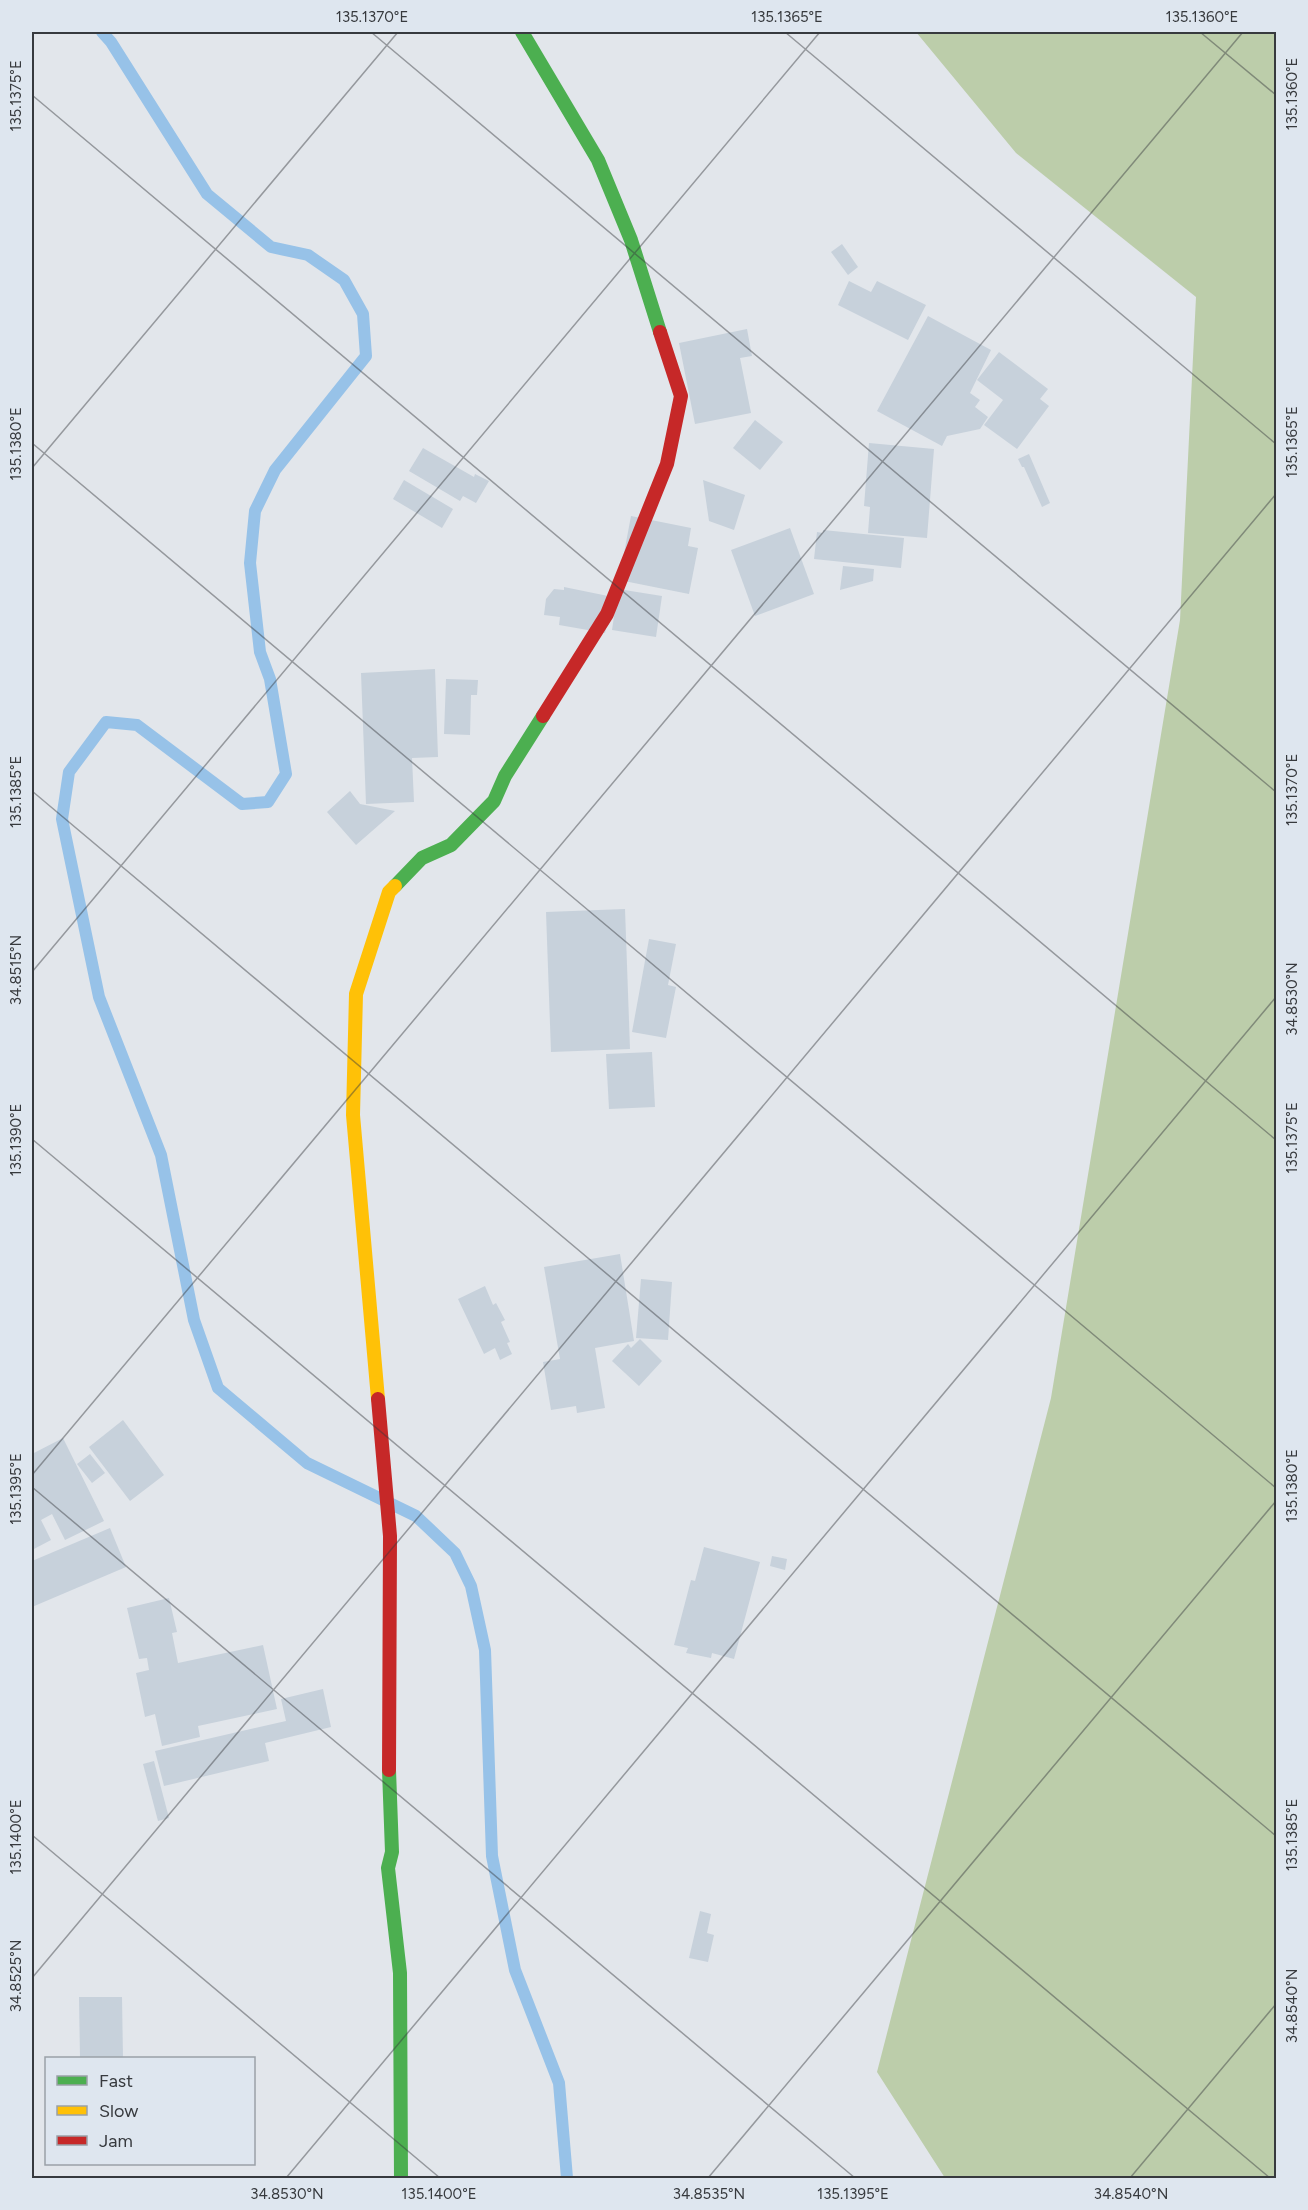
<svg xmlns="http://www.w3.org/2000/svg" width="1308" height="2210" viewBox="0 0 1308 2210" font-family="Figtree,sans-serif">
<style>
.forest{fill:#bccdaa}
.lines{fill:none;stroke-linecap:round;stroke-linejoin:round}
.stream{stroke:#97c2e8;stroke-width:12}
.building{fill:#c7d1db}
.fast{stroke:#4caf50;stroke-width:14}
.slow{stroke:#ffc107;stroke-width:14}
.jam{stroke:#c62828;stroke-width:14}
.ticks{fill:none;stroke:#373a3e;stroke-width:1.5;stroke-opacity:0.45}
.neatline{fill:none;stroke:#373a3e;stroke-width:2}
.ticks-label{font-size:15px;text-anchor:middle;fill:#373a3e}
</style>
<rect width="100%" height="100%" fill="#e2e6eb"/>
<polygon class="forest" points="916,32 1276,32 1276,2178 945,2178 877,2072 1051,1398 1180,620 1196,297 1016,153"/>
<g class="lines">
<polyline class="stream" points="102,32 111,42 207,194 271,247 308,255 344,280 363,314 366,356 275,470 255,511 250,563 260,652 270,679 286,774 268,802 242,804 137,725 106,722 69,772 62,819 99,997 161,1155 194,1320 218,1388 307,1463 416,1516 455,1553 471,1586 485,1650 492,1856 515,1970 559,2083 567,2178"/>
</g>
<g class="building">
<polygon points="842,244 858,267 848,275 831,252"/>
<polygon points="849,281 871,292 877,281 926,305 908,340 838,305"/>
<polygon points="928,316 991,350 970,393 980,400 975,407 988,417 980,429 947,436 942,446 877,411"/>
<polygon points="747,329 752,356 740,358 751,413 695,424 679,343"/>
<polygon points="999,352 1048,389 1040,399 1049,406 1017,449 984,425 1003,400 977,380"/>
<polygon points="755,420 783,442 760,470 733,448"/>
<polygon points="869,443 934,449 927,538 868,533 870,507 864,506"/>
<polygon points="423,448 474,477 475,474 489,481 476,503 463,496 460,501 409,471"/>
<polygon points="1029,454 1050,503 1042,507 1024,467 1022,467 1018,459"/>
<polygon points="404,480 453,509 442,528 393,499"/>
<polygon points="703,480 745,495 734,530 709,521"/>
<polygon points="631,516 691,528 688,546 698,548 689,594 619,580"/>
<polygon points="790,528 814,594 755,616 731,550"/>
<polygon points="823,530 904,538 901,568 814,559 817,532 823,533"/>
<polygon points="843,566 874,569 873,581 840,590"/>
<polygon points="564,587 613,597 605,633 559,625 560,617 544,615 546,599 554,589 564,590"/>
<polygon points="618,589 662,596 656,637 612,630"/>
<polygon points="435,669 438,757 412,758 414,802 366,804 361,673"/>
<polygon points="446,679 478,680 477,695 471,695 470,735 444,734"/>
<polygon points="350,791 360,804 395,811 356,845 327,812"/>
<polygon points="625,909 630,1049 551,1052 546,912"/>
<polygon points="649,939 676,944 668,985 676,987 666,1038 632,1032"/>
<polygon points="652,1052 655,1107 609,1109 606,1054"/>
<polygon points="620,1254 634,1341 595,1348 605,1408 577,1413 576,1406 551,1410 543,1362 560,1359 544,1267"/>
<polygon points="641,1279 672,1282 668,1340 636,1338"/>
<polygon points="485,1286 493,1305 496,1303 505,1320 501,1322 510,1342 507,1343 512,1354 500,1360 495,1348 484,1354 458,1299"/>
<polygon points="640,1339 662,1361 639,1386 612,1361 628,1344 631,1348"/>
<polygon points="123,1420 164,1475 130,1501 89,1447"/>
<polygon points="63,1438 104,1521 65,1540 52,1514 41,1520 51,1540 32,1550 32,1454"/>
<polygon points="90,1454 105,1473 92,1483 77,1464"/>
<polygon points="110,1528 126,1567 32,1607 32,1561"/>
<polygon points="704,1547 760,1562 734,1659 712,1653 711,1658 686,1653 688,1648 674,1645 691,1580 695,1581"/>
<polygon points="772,1556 787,1559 785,1570 770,1566"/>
<polygon points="169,1598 177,1632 172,1633 178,1663 263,1645 277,1709 198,1726 200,1737 162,1746 155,1714 145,1717 136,1673 149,1670 147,1658 139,1659 127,1608"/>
<polygon points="323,1689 331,1727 265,1743 269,1761 164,1786 155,1751 286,1721 281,1699"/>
<polygon points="154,1761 169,1818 158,1821 143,1764"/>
<polygon points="700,1911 711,1914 707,1933 714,1935 708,1962 689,1958"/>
<polygon points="79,1997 122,1997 123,2058 80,2058"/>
</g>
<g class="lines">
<g class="fast">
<polyline points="522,32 598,160 631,240 660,332"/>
<polyline points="395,886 422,858 451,845 494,801 505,776 543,716"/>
<polyline points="389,1770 392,1852 388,1868 400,1973 401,2178"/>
</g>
<polyline class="slow" points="378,1399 353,1115 356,994 389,892 395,886"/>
<g class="jam">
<polyline points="543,716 607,614 667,464 681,396 660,332"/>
<polyline points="378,1399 390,1536 389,1770"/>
</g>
</g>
<path class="ticks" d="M371,32L1276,792M785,32L1276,444M1200,32L1276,95M32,95L1276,1140M32,443L1276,1488M32,468L398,32M32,791L1276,1836M32,972L820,32M32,1139L1270,2178M32,1475L1243,32M32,1487L855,2178M32,1835L440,2178M32,1978L1276,494M286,2178L1276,997M708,2178L1276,1501M1130,2178L1276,2004"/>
<rect width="1308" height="2210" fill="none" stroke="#dee6ef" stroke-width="66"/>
<rect x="45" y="2057" width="210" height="108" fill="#dee6ef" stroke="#9ba1a8" stroke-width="1.5"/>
<rect x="57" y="2076" width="30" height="9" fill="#4caf50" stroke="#9ba1a8" stroke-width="1.5"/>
<text x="99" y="2087" font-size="18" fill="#373a3e">Fast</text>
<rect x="57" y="2106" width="30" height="9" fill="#ffc107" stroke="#9ba1a8" stroke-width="1.5"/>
<text x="99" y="2117" font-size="18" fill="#373a3e">Slow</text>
<rect x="57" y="2136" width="30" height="9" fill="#c62828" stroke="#9ba1a8" stroke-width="1.5"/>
<text x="99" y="2147" font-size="18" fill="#373a3e">Jam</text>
<rect x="33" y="33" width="1242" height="2144" class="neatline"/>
<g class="ticks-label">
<text x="372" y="22">135.1370°E</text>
<text x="787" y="22">135.1365°E</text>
<text x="1202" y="22">135.1360°E</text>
<text transform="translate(1292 94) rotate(-90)" y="5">135.1360°E</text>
<text transform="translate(16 96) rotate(-90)" y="5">135.1375°E</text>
<text transform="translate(1292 442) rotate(-90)" y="5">135.1365°E</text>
<text transform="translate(16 444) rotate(-90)" y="5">135.1380°E</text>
<text transform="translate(1292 790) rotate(-90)" y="5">135.1370°E</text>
<text transform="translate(16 792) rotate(-90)" y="5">135.1385°E</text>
<text transform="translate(16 970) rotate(-90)" y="5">34.8515°N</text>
<text transform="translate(1292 999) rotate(-90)" y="5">34.8530°N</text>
<text transform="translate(1292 1138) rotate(-90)" y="5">135.1375°E</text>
<text transform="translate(16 1140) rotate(-90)" y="5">135.1390°E</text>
<text transform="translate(1292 1486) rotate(-90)" y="5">135.1380°E</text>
<text transform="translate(16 1489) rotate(-90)" y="5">135.1395°E</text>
<text transform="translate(1292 1835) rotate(-90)" y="5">135.1385°E</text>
<text transform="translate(16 1837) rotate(-90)" y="5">135.1400°E</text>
<text transform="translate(16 1976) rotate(-90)" y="5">34.8525°N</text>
<text transform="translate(1292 2006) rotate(-90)" y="5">34.8540°N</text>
<text x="287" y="2199">34.8530°N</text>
<text x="439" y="2199">135.1400°E</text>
<text x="709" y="2199">34.8535°N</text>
<text x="853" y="2199">135.1395°E</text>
<text x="1131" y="2199">34.8540°N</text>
</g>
</svg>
